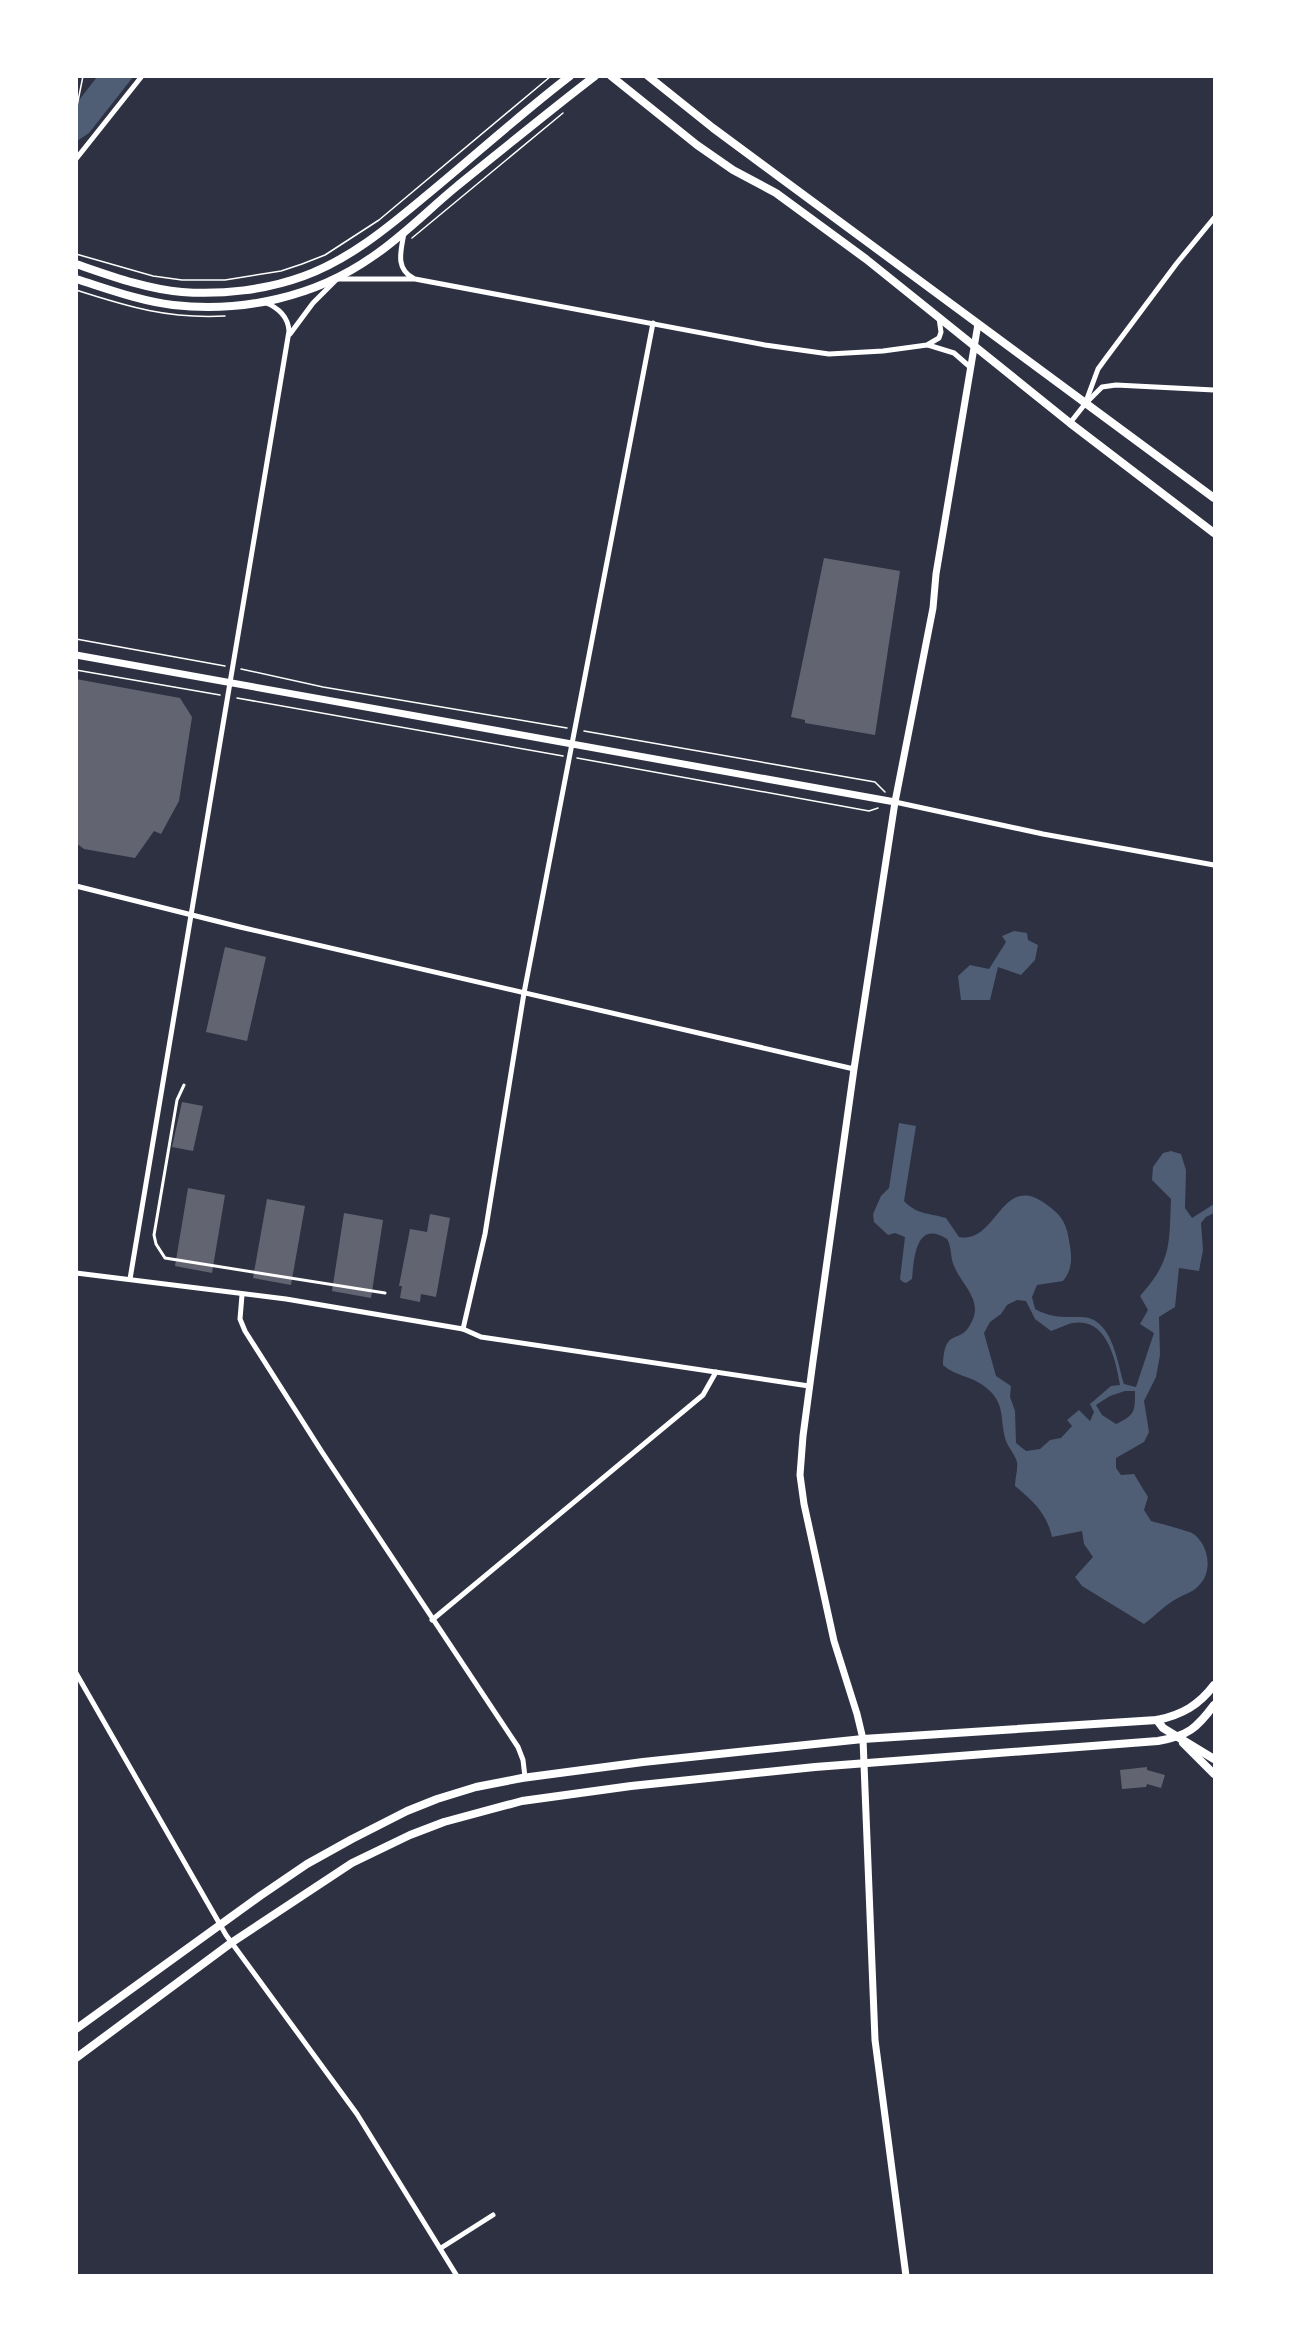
<svg xmlns="http://www.w3.org/2000/svg" width="1291" height="2352" font-family="Montserrat,sans-serif">
<style>
.water{fill:#4f5d75;fill-rule:evenodd}
.building{fill:#626471}
.lines{fill:none;stroke-linecap:round;stroke-linejoin:round}
.path{stroke:#fff;stroke-width:1.5}
.service{stroke:#fff;stroke-width:3}
.minor{stroke:#fff;stroke-width:5}
.tertiary{stroke:#fff;stroke-width:7}
.secondary{stroke:#fff;stroke-width:8}
.primary{stroke:#fff;stroke-width:8}
</style>
<rect width="100%" height="100%" fill="#2d3142"/>
<g class="water">
<polygon points="97,77 133,77 89,133 77,141 76,104"/>
<polygon points="1014,931 1027,933 1028,940 1038,945 1035,960 1021,975 998,967 990,1000 961,1000 958,976 970,965 989,969 1006,942 1002,936"/>
<path d="M899,1123L916,1126L904,1201C917,1215 930,1213 946,1218L959,1237C997,1245 1001,1171 1046,1204C1064,1217 1067,1225 1070,1246C1072,1259 1072,1270 1063,1281L1037,1285L1032,1297L1035,1309C1051,1318 1063,1317 1081,1317C1112,1317 1117,1361 1124,1384L1136,1387L1154,1333L1140,1324L1148,1310L1140,1296C1172,1260 1169,1245 1171,1199L1152,1180L1153,1167L1163,1153L1171,1151L1181,1154L1186,1170L1185,1208L1192,1218L1214,1204V1213L1206,1217L1201,1223L1203,1250L1199,1271L1179,1268L1175,1307L1159,1317L1160,1355L1156,1377L1144,1401L1149,1432L1144,1442L1116,1458V1468L1121,1475L1134,1474L1148,1497L1144,1510L1151,1521C1155,1522 1188,1531 1192,1533C1208,1543 1213,1569 1201,1583C1194,1592 1187,1593 1178,1598C1166,1604 1155,1616 1144,1624L1082,1586L1075,1577L1093,1557L1084,1544L1082,1531L1052,1537C1047,1514 1033,1501 1015,1486C1015,1478 1018,1470 1017,1462C1015,1454 1009,1449 1006,1441C999,1419 1007,1403 984,1386C971,1376 955,1376 943,1365C945,1326 959,1345 970,1325C985,1301 962,1286 954,1266C950,1257 952,1247 947,1239C916,1219 914,1258 912,1279L906,1283L903,1282L900,1279L905,1237L895,1233L888,1235L874,1222L873,1214L881,1196L889,1188ZM1017,1300L1026,1301L1035,1319L1051,1331C1058,1329 1066,1324 1073,1323C1107,1317 1116,1361 1120,1385L1111,1386L1090,1404L1094,1412L1090,1421L1079,1410L1067,1420L1072,1426L1061,1438L1050,1440L1040,1449L1026,1451L1016,1443L1015,1411L1010,1397L1011,1386L996,1376L984,1333L990,1322L1001,1314L1007,1305ZM1125,1391H1135C1135,1412 1135,1415 1116,1424L1102,1415L1096,1405L1110,1396Z"/>
</g>
<g class="building">
<polygon points="824,558 900,571 875,735 805,723 805,720 791,717"/>
<polygon points="76,679 180,698 192,717 179,801 161,834 154,831 135,858 84,849 76,843"/>
<polygon points="225,947 266,957 247,1041 206,1032"/>
<polygon points="182,1102 203,1106 193,1151 172,1147"/>
<polygon points="188,1188 225,1195 212,1273 175,1266"/>
<polygon points="267,1199 305,1206 291,1285 253,1278"/>
<polygon points="344,1213 383,1220 371,1298 332,1291"/>
<polygon points="430,1214 450,1218 436,1297 421,1294 420,1302 400,1298 402,1286 399,1286 410,1229 427,1232"/>
<polygon points="1147,1767 1147,1770 1165,1775 1161,1788 1147,1784 1146,1787 1122,1789 1120,1770"/>
</g>
<g class="lines">
<g class="path">
<polyline points="76,111 83,76"/>
<polyline points="412,238 563,113"/>
<polyline points="76,254 153,276 182,280 225,280 281,271 302,264 325,255 379,220 551,76"/>
<path d="M76,290C129,307 168,319 225,316"/>
<polyline points="76,639 225,666"/>
<polyline points="241,669 323,687 567,728"/>
<polyline points="76,670 220,695"/>
<polyline points="237,698 563,756"/>
<polyline points="584,731 875,782 885,792"/>
<polyline points="577,758 869,811 878,808"/>
</g>
<polyline class="service" points="184,1085 177,1100 154,1235 156,1244 165,1258 385,1293"/>
<g class="minor">
<polyline points="76,159 142,76"/>
<path d="M404,233C401,251 395,268 413,278"/>
<polyline points="290,334 313,303 337,279 415,279 765,345 829,354 883,351 927,345 939,338 941,332 939,318"/>
<polyline points="928,345 954,353 970,367"/>
<polyline points="1085,404 1102,387 1116,385 1214,390"/>
<polyline points="1070,423 1085,404 1098,369 1106,358 1177,263 1214,218"/>
<polyline points="895,802 1043,834 1214,865"/>
<polyline points="76,886 240,927 854,1069"/>
<polyline points="76,1273 286,1299 463,1329 481,1337 809,1386"/>
<path d="M130,1279L289,331C288,315 277,307 264,302"/>
<polyline points="242,1295 240,1319 245,1331 322,1452 518,1747 523,1760 525,1777"/>
<polyline points="463,1329 485,1234 524,993 653,323"/>
<polyline points="432,1620 703,1395 716,1372"/>
<polyline points="76,1673 226,1935 357,2114 457,2276"/>
<polyline points="441,2248 493,2215"/>
</g>
<g class="tertiary">
<polyline points="76,655 895,802"/>
<polyline points="906,2276 875,2040 863,1739 857,1714 834,1641 804,1504 800,1475 803,1436 813,1361 854,1069 895,802 933,608 936,574 978,324"/>
</g>
<g class="secondary">
<path d="M76,264C111,276 146,289 182,292C222,295 266,290 304,276C348,260 386,229 422,199C471,159 519,115 570,76"/>
<path d="M76,279C108,289 140,301 173,305C242,313 315,297 372,257C402,237 428,210 456,187C502,150 548,112 595,76"/>
<polyline points="1157,1720 1163,1728 1214,1759"/>
<polyline points="1183,1743 1214,1774"/>
</g>
<g class="primary">
<polyline points="611,76 697,145 733,170 776,193 866,259 1070,423 1214,533"/>
<polyline points="648,76 713,128 1214,498"/>
<path d="M76,2029L260,1896L307,1864L352,1839L407,1811L437,1799L476,1787L522,1778L643,1762L863,1739L1157,1720C1182,1715 1199,1705 1214,1685"/>
<path d="M76,2058L231,1943L352,1863L410,1835L444,1822L522,1801L631,1786L815,1767L1158,1741C1188,1736 1197,1728 1214,1705"/>
</g>
</g>
<rect width="1291" height="2352" fill="none" stroke="#ffffff" stroke-width="156"/>
</svg>
